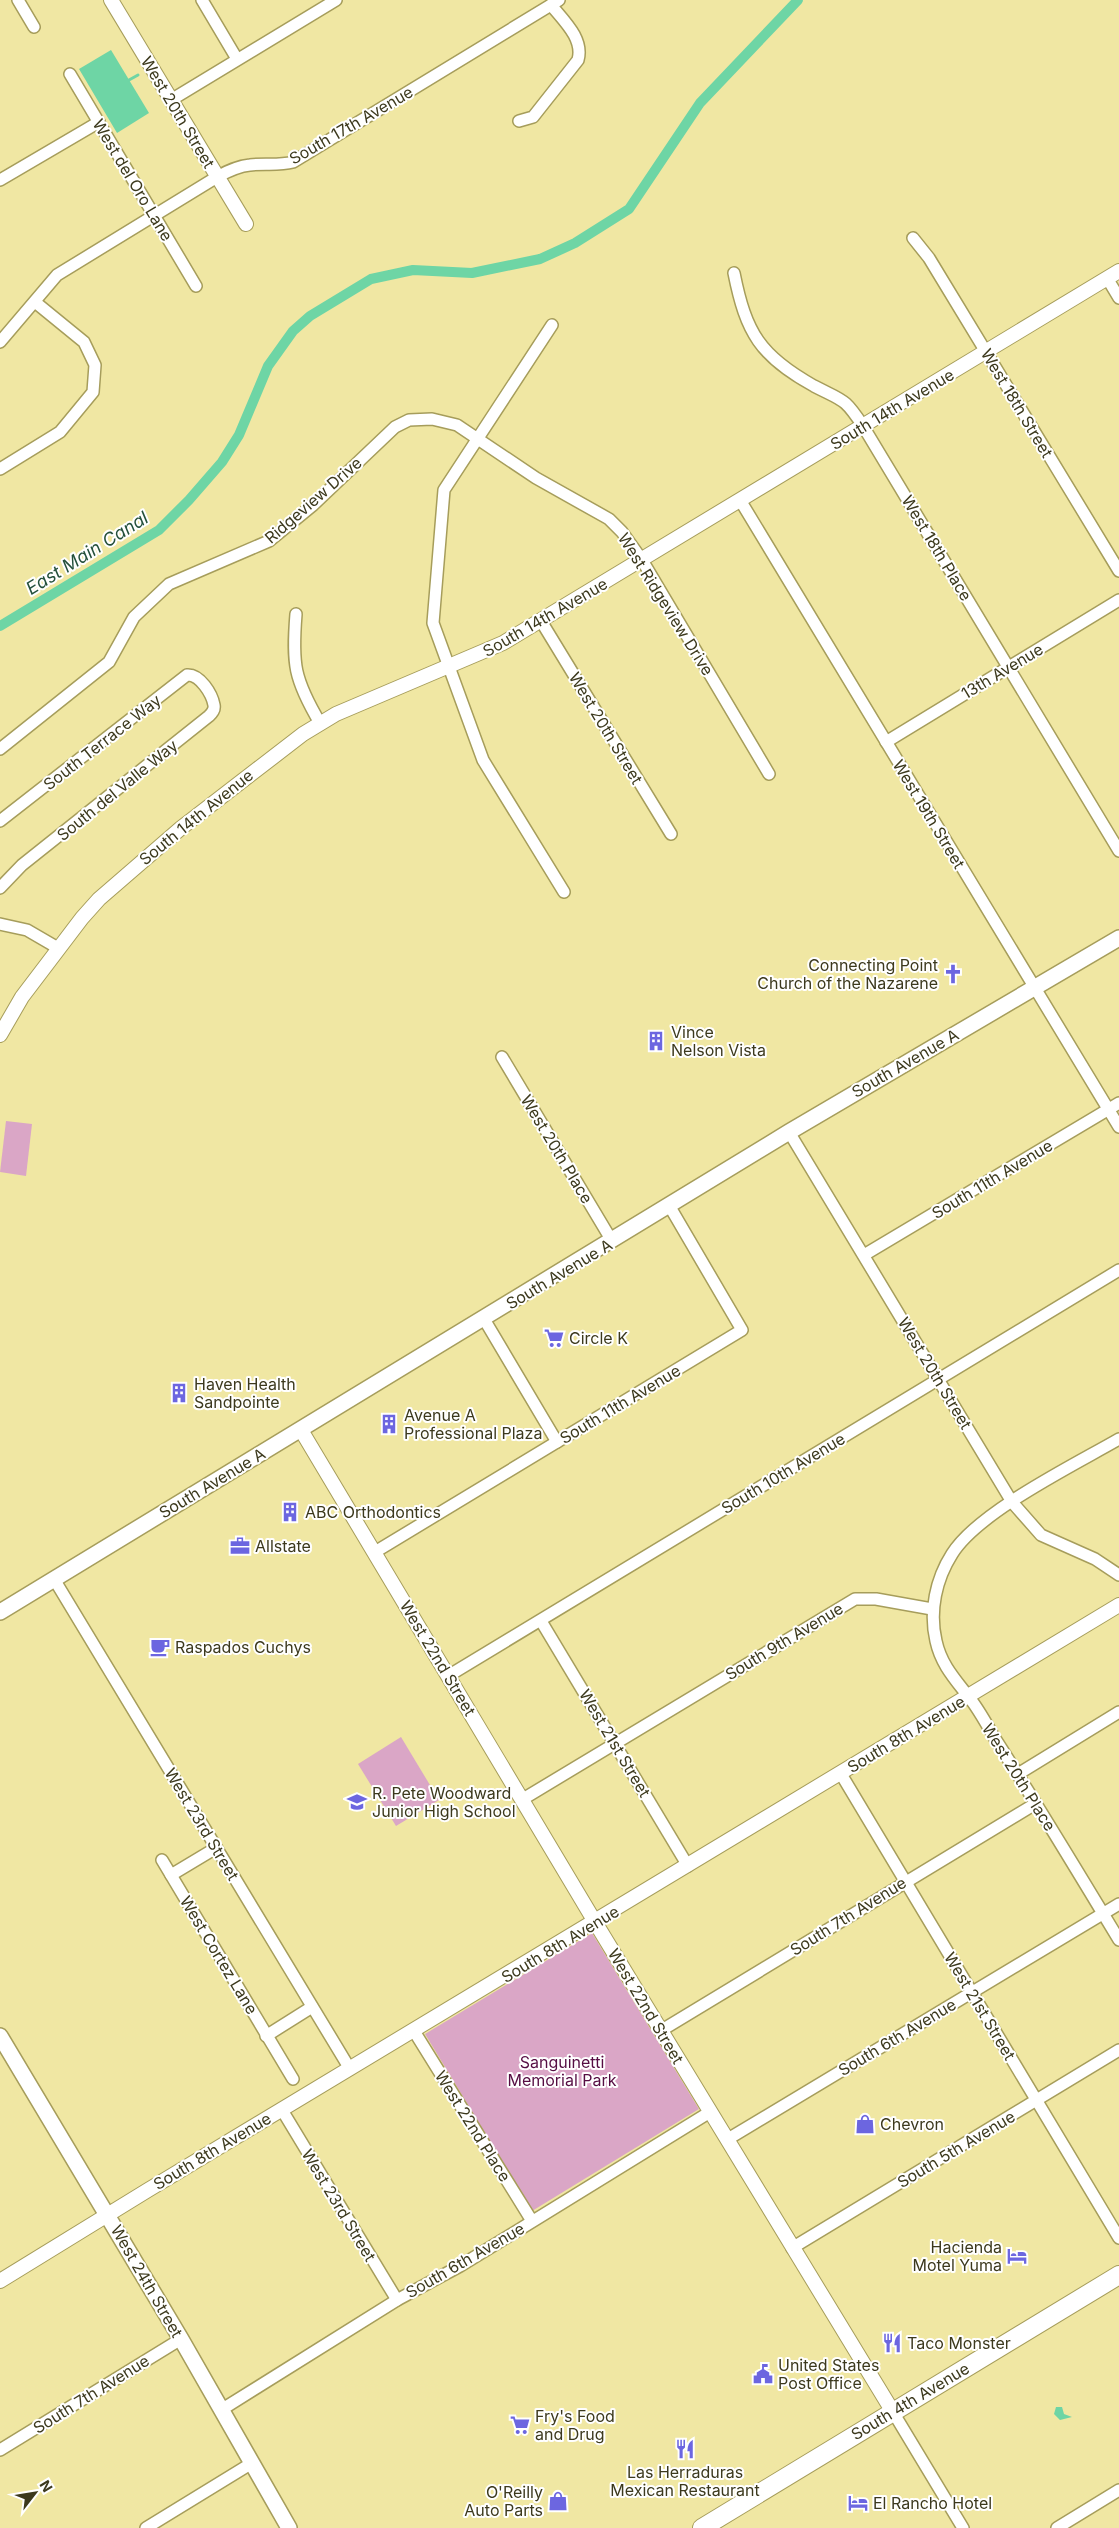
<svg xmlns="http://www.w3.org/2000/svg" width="1119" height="2528" font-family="Inter,sans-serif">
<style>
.green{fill:#daa6c6}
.water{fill:#6ed5a5}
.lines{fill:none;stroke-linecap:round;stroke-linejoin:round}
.stream{stroke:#6ed5a5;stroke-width:3}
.canal{stroke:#6ed5a5;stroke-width:10}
.minor-casing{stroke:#a69d5b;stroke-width:14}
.tertiary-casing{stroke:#a69d5b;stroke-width:16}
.secondary-casing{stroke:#a69d5b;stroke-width:18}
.primary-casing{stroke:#a69d5b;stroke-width:20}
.minor{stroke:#fff;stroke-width:11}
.tertiary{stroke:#fff;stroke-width:14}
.secondary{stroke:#fff;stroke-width:15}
.primary{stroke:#fff;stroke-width:18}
.labels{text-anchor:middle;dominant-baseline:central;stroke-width:4;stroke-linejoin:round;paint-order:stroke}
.street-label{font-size:16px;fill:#3c391d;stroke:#fff}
.poi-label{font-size:16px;fill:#3c391d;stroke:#fff;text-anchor:start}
.park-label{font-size:16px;fill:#560d43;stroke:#fff}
.water-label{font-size:18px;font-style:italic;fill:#24503b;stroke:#fff}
</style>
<rect width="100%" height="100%" fill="#f0e7a3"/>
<g class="green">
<polygon points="6,1121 32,1124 26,1176 0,1172"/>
<polygon points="401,1737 439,1800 396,1826 358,1764"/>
<polygon points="592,1933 699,2109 532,2211 425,2034"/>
</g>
<g class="water">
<polygon points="111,50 149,113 117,133 79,69"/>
<polygon points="1056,2407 1062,2407 1064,2414 1072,2417 1060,2420 1054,2414"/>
</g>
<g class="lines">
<polyline class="stream" points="129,80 138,75"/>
<polyline class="canal" points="0,626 159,530 189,500 222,462 239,435 268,366 293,331 310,316 371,279 413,270 472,273 540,259 575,243 629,209 700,103 798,0"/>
<defs>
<g id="minor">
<polyline points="18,0 34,27"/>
<polyline points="202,0 237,59"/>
<polyline points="70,74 196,286"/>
<polyline points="171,100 336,0"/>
<path d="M519,121L533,117L578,60C584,39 564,21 551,5"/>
<polyline points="0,180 99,122"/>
<polyline points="913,238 929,258 1119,571"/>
<path d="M734,273C746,333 760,356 814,386C843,401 844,397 863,426L1119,851"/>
<polyline points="1107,278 1119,298"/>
<polyline points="552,325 444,490 433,623 483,760 564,892"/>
<path d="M0,342L57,275L217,177C228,171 238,166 250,165C265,163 278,166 293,162L559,0"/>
<polyline points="0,469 60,432 93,392 95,365 84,342 35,302"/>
<polyline points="740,500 1119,1127"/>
<path d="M296,614C292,664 294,679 320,723"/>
<polyline points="541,621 671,834"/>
<polyline points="886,742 1119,600"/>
<polyline points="0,749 109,662 134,617 169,584 269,541 313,505 395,427 409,420 432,419 457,425 536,478 609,519 622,532 642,560 769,774"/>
<path d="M0,821L187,675C200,674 212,694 214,705C215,710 212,713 209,716L22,865L0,888"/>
<polyline points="0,924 27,930 58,948"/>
<polyline points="502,1057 612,1241"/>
<polyline points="789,1132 1012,1502 1041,1535 1095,1559 1119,1575"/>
<polyline points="864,1255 1119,1103"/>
<polyline points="484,1319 557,1442"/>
<path d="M1119,1439C1074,1465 978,1512 952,1554C936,1579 929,1611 936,1641C941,1664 954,1678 968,1696C978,1708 986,1723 994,1737C1037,1804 1078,1872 1119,1940"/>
<polyline points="375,1552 742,1330 670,1207"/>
<polyline points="54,1579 350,2069"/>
<polyline points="541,1621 688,1866"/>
<polyline points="448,1676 1119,1270"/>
<polyline points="841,1774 1119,2238"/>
<polyline points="1018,1774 1119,1712"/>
<polyline points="523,1799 855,1599 876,1599 932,1609"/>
<polyline points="162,1860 293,2079"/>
<polyline points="171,1875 216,1848"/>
<polyline points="662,2030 1035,1804"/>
<polyline points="414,2031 532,2221"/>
<polyline points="266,2036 312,2007"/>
<polyline points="282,2110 397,2300"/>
<polyline points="728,2139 1119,1904"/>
<polyline points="792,2248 1119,2050"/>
<polyline points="221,2410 397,2300 460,2266 710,2112"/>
<polyline points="893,2412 963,2528"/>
<polyline points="0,2450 181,2339"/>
<polyline points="146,2528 252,2463"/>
<polyline points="1057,2528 1119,2490"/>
</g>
<g id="tertiary">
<polyline points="111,0 246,224"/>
<polyline points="0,1035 22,997 82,918 99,899 181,828 303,734 336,714 503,643 1119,271"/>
<polyline points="301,1430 595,1922 893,2412"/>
<polyline points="0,2281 148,2190 1119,1605"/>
</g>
<g id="secondary">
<polyline points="0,1612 789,1132 1119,938"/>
<polyline points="0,2036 181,2339 289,2528"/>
</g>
<polyline id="primary" points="702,2528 1119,2275"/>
</defs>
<use href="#minor" class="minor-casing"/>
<use href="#tertiary" class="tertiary-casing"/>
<use href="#secondary" class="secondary-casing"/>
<use href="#primary" class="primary-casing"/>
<use href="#minor" class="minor"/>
<use href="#tertiary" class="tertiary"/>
<use href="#secondary" class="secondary"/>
<use href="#primary" class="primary"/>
</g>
<defs>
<symbol id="church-bare" viewBox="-9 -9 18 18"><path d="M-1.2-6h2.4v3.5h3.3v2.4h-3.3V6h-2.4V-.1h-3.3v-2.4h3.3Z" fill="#6c66e0" stroke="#fff" stroke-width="2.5" paint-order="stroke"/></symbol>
<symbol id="building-bare" viewBox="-9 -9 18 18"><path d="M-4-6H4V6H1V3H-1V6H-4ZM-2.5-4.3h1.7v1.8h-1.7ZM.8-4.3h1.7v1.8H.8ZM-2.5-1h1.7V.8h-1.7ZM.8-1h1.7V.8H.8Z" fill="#6c66e0" stroke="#fff" stroke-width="2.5" paint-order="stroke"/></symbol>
<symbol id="supermarket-bare" viewBox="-9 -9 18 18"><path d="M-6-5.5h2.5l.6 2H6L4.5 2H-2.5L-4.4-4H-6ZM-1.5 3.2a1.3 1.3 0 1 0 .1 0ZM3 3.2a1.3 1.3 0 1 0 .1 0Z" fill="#6c66e0" stroke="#fff" stroke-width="2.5" paint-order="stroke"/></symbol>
<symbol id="office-bare" viewBox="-9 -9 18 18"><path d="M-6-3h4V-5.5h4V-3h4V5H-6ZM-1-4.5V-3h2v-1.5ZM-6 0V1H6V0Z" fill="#6c66e0" stroke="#fff" stroke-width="2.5" paint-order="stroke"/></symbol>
<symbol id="cafe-bare" viewBox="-9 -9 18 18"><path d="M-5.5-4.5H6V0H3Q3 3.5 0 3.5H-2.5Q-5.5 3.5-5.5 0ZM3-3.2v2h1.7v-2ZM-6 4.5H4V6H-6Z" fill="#6c66e0" stroke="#fff" stroke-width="2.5" paint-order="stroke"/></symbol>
<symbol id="school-bare" viewBox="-9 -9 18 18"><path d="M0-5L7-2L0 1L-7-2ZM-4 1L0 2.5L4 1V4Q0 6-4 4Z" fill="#6c66e0" stroke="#fff" stroke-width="2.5" paint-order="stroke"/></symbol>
<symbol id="shop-bare" viewBox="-9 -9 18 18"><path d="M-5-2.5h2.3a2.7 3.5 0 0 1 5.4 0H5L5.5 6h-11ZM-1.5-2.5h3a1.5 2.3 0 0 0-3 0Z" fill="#6c66e0" stroke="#fff" stroke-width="2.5" paint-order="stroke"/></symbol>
<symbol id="hotel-bare" viewBox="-9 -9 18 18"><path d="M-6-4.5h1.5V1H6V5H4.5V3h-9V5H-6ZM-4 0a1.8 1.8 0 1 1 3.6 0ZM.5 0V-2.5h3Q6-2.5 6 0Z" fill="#6c66e0" stroke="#fff" stroke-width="2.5" paint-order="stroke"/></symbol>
<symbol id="restaurant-bare" viewBox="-9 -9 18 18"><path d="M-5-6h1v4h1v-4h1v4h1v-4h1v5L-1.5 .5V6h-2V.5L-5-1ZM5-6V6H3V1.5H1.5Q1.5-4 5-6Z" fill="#6c66e0" stroke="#fff" stroke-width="2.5" paint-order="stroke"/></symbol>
<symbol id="civic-bare" viewBox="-9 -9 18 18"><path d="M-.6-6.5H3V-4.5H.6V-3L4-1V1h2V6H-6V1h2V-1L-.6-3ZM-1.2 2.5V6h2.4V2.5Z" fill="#6c66e0" stroke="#fff" stroke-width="2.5" paint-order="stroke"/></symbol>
</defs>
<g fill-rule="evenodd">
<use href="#church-bare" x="939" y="960" width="28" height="28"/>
<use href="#building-bare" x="642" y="1027" width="28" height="28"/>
<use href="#supermarket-bare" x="540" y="1324" width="28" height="28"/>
<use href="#building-bare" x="165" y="1379" width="28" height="28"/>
<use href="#building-bare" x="375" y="1410" width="28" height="28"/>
<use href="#building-bare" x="276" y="1498" width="28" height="28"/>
<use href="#office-bare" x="226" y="1532" width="28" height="28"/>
<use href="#cafe-bare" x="146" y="1633" width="28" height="28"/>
<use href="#school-bare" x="343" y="1788" width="28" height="28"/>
<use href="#shop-bare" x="851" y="2110" width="28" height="28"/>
<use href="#hotel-bare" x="1003" y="2242" width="28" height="28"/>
<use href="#restaurant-bare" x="878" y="2329" width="28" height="28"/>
<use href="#civic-bare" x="749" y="2360" width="28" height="28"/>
<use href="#supermarket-bare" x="506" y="2411" width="28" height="28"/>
<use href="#restaurant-bare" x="671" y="2435" width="28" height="28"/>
<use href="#shop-bare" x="544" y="2487" width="28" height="28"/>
<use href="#hotel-bare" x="844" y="2489" width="28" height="28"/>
</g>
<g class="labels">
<g class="street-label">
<text transform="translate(178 112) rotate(59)">West 20th Street</text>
<text transform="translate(351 125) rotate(-30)">South 17th Avenue</text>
<text transform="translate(133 180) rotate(59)">West del Oro Lane</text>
<text transform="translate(1017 403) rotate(59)">West 18th Street</text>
<text transform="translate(892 409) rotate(-31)">South 14th Avenue</text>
<text transform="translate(313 500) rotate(-41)">Ridgeview Drive</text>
<text transform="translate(937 548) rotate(59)">West 18th Place</text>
<text transform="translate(666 604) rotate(58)">West Ridgeview Drive</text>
<text transform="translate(545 617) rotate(-30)">South 14th Avenue</text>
<text transform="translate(1002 671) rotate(-31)">13th Avenue</text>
<text transform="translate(606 728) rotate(59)">West 20th Street</text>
<text transform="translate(102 742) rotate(-38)">South Terrace Way</text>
<text transform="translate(117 790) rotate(-39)">South del Valle Way</text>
<text transform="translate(929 814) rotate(59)">West 19th Street</text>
<text transform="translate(196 817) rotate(-39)">South 14th Avenue</text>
<text transform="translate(905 1063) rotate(-30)">South Avenue A</text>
<text transform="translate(557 1149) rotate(59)">West 20th Place</text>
<text transform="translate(992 1179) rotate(-31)">South 11th Avenue</text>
<text transform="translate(559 1274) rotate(-31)">South Avenue A</text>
<text transform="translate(935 1373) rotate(59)">West 20th Street</text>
<text transform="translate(620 1404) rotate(-31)">South 11th Avenue</text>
<text transform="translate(783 1473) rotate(-31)">South 10th Avenue</text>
<text transform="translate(212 1483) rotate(-31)">South Avenue A</text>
<text transform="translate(784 1641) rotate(-31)">South 9th Avenue</text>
<text transform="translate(438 1658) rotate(59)">West 22nd Street</text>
<text transform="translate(906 1734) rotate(-31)">South 8th Avenue</text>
<text transform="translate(615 1743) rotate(59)">West 21st Street</text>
<text transform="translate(1019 1777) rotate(58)">West 20th Place</text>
<text transform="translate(202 1824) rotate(59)">West 23rd Street</text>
<text transform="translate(848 1916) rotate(-32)">South 7th Avenue</text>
<text transform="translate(560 1944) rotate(-31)">South 8th Avenue</text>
<text transform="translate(219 1955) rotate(59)">West Cortez Lane</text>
<text transform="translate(646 2006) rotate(59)">West 22nd Street</text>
<text transform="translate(980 2006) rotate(59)">West 21st Street</text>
<text transform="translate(897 2037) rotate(-31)">South 6th Avenue</text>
<text transform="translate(473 2126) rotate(58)">West 22nd Place</text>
<text transform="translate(956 2149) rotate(-31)">South 5th Avenue</text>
<text transform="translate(212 2151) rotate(-31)">South 8th Avenue</text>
<text transform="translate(339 2205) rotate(59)">West 23rd Street</text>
<text transform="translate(465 2260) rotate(-30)">South 6th Avenue</text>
<text transform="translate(147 2281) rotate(60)">West 24th Street</text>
<text transform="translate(91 2394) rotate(-32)">South 7th Avenue</text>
<text transform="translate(910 2401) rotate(-31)">South 4th Avenue</text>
</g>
<g class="poi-label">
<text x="938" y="965" text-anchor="end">Connecting Point<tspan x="938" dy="18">Church of the Nazarene</tspan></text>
<text x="671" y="1032">Vince<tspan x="671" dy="18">Nelson Vista</tspan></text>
<text x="569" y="1338">Circle K</text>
<text x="194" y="1384">Haven Health<tspan x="194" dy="18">Sandpointe</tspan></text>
<text x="404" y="1415">Avenue A<tspan x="404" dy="18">Professional Plaza</tspan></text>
<text x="305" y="1512">ABC Orthodontics</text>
<text x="255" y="1546">Allstate</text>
<text x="175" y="1647">Raspados Cuchys</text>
<text x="372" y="1793">R. Pete Woodward<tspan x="372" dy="18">Junior High School</tspan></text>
<text x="880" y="2124">Chevron</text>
<text x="1002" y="2247" text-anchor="end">Hacienda<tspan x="1002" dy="18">Motel Yuma</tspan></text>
<text x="907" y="2343">Taco Monster</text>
<text x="778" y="2365">United States<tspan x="778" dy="18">Post Office</tspan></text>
<text x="535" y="2416">Fry's Food<tspan x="535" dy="18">and Drug</tspan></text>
<text x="685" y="2472" text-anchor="middle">Las Herraduras<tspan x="685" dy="18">Mexican Restaurant</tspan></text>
<text x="543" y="2492" text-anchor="end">O'Reilly<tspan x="543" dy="18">Auto Parts</tspan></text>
<text x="873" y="2503">El Rancho Hotel</text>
</g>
<g class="park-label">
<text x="562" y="2062">Sanguinetti<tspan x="562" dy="18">Memorial Park</tspan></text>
</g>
<g class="water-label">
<text transform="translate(87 553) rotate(-32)">East Main Canal</text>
</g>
</g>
<g transform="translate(35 2493) rotate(59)" stroke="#ffffff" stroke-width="4" paint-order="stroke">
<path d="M0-4L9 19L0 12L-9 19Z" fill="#3c391d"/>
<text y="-8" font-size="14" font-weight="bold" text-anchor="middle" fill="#3c391d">N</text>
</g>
</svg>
